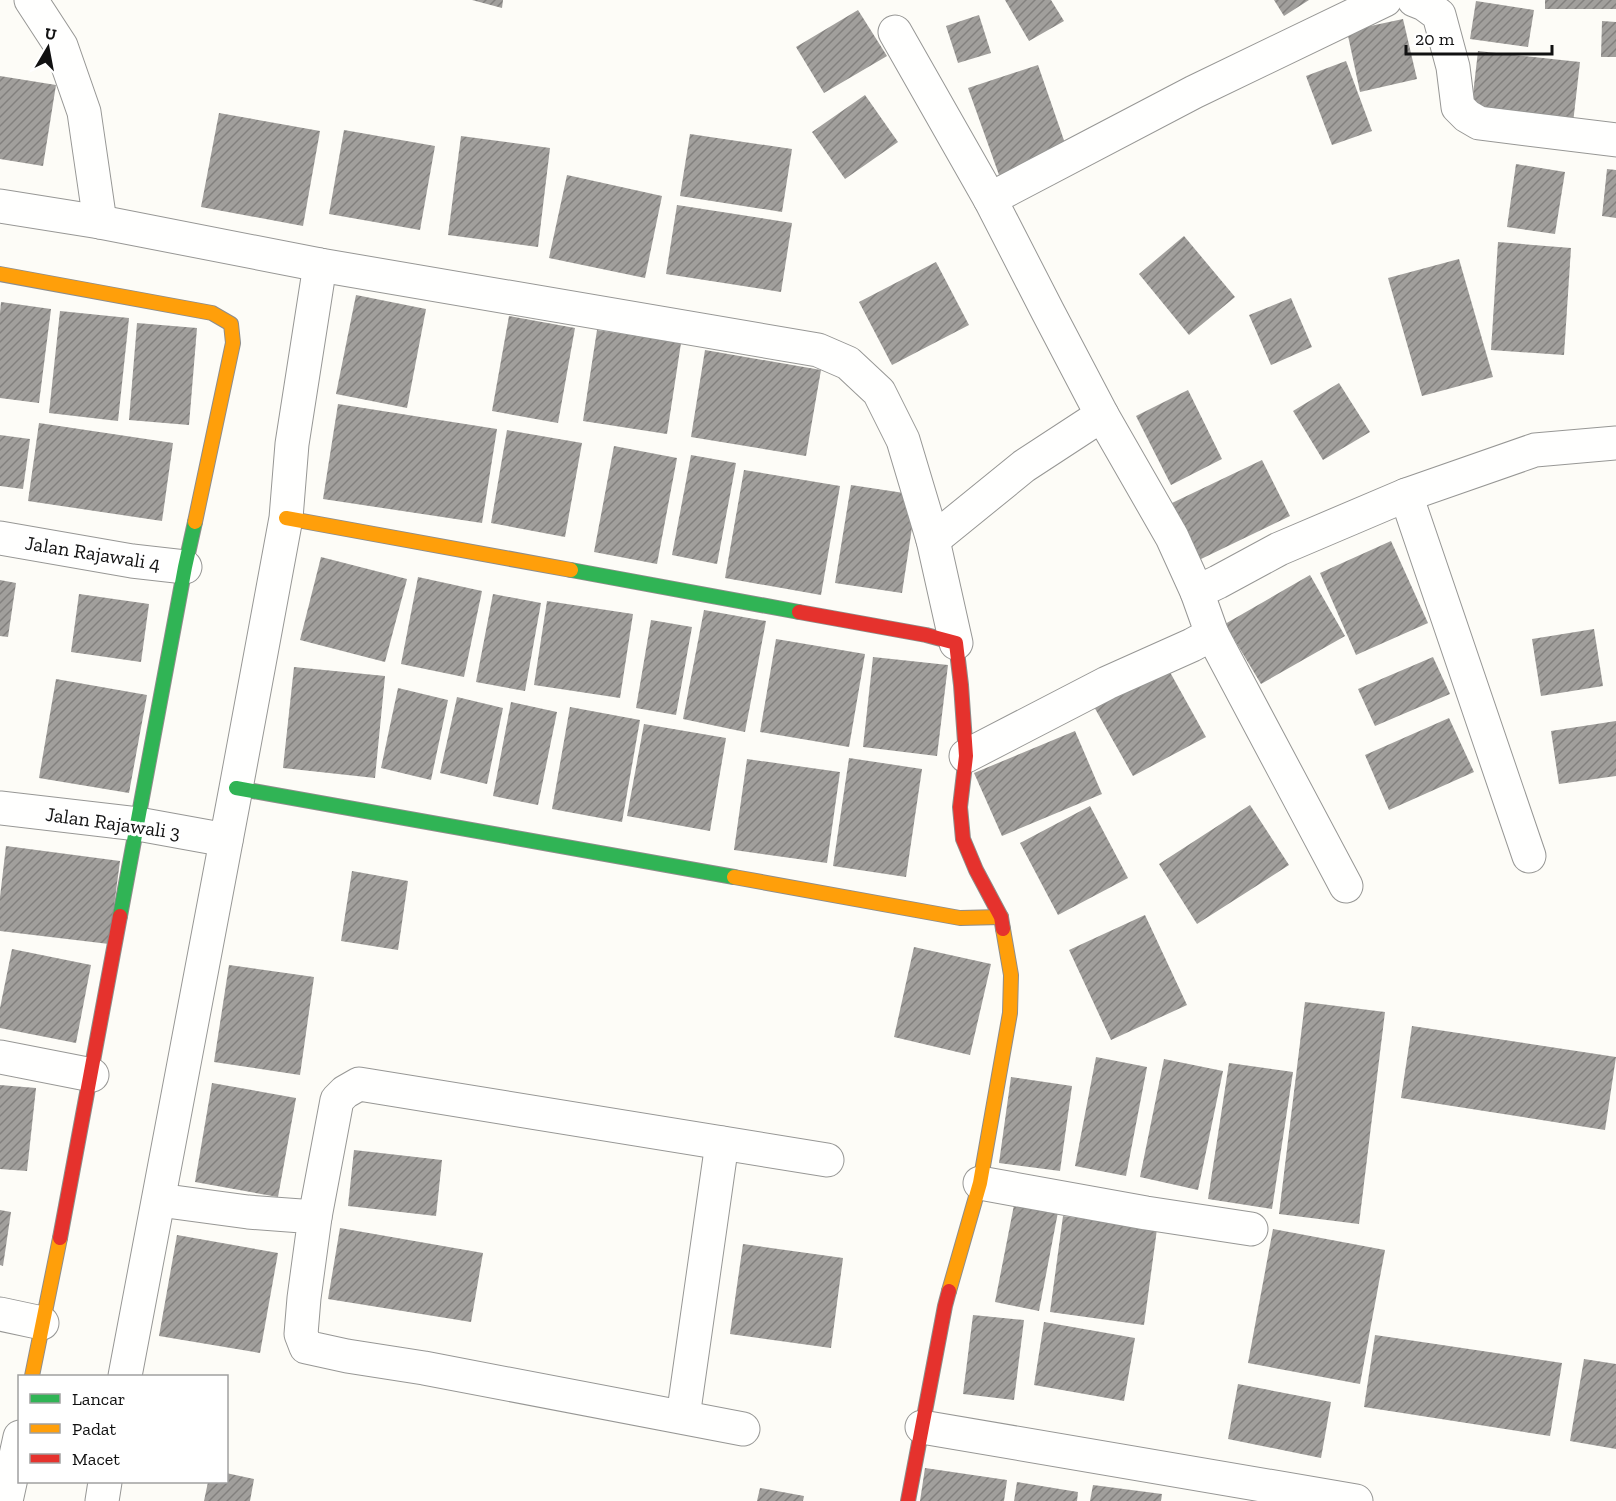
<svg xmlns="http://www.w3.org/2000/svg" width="1616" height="1501" font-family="'Zilla Slab',serif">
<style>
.building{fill:url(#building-hatch)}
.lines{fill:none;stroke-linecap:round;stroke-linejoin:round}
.street-casing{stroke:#979795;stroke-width:35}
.fast-casing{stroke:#8e8d8b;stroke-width:16}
.slow-casing{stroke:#8e8d8b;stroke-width:16}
.jam-casing{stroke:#8e8d8b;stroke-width:16}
.street{stroke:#fffffe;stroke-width:33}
.fast{stroke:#30b455;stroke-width:14}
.slow{stroke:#ff9f0a;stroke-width:14}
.jam{stroke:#e5322d;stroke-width:14}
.labels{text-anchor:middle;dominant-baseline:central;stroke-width:6;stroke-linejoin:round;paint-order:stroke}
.street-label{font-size:20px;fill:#111;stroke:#fff}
</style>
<defs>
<pattern id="building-hatch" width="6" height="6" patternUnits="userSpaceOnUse" patternTransform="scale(1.5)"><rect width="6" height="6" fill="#a19f9c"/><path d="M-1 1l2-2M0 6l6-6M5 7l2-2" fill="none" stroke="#82807e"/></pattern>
</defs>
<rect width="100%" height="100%" fill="#fdfcf7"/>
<g class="building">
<polygon points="472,0 503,0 502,8"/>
<polygon points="1005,0 1051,0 1064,21 1029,41"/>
<polygon points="1274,0 1309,0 1284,16"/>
<rect x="1545" y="0" width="71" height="9"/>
<polygon points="1476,1 1534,10 1528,47 1470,39"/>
<polygon points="858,10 887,56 824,93 796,47"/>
<polygon points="979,15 991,53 958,63 946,26"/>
<polygon points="1403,19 1417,79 1360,92 1347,31"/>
<polygon points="1602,21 1616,22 1616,57 1601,57"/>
<polygon points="1478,51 1580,62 1573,123 1471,112"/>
<polygon points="1346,61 1372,131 1332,145 1306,76"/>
<polygon points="1038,65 1068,152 999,175 968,88"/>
<polygon points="0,76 56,85 43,166 0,159"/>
<polygon points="865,95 898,142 845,179 812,132"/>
<polygon points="219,113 320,131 303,226 201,207"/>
<polygon points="344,130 435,146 420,230 329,214"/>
<polygon points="690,134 792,149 782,212 680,196"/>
<polygon points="461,136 550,148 538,247 448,235"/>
<polygon points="1516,164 1565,172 1555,234 1507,227"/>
<polygon points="1607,169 1616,170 1616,218 1602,216"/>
<polygon points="567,175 662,196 645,278 549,258"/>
<polygon points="677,205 792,223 781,292 666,274"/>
<polygon points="1184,236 1235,297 1189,335 1139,274"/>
<polygon points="1498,242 1571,248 1564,355 1491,350"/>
<polygon points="1459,259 1493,377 1422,396 1388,278"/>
<polygon points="936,262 969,325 892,365 859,302"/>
<polygon points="356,295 426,309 407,408 336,394"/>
<polygon points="1291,298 1312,347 1271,365 1249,315"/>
<polygon points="1,302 51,309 39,403 0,398 0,313"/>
<polygon points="60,311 129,318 118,421 49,413"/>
<polygon points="509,316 575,328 558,423 492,411"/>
<polygon points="137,323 197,328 189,425 129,420"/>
<polygon points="597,330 681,343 667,434 583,421"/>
<polygon points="705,350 821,370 806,456 691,437"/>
<polygon points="1339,383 1370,432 1323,460 1293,411"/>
<polygon points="1188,390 1222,459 1171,485 1136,416"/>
<polygon points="338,404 497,429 482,523 323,499"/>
<polygon points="39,423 173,443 162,521 28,501"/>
<polygon points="507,430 582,443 565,537 491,523"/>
<polygon points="0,435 30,439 23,489 0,486"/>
<polygon points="614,446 677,458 657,564 594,552"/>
<polygon points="691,455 736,463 717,564 672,555"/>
<polygon points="1262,460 1290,516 1199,560 1172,503"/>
<polygon points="744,470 840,486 821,595 725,578"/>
<polygon points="851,485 917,495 902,593 835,583"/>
<polygon points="1391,541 1428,623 1356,655 1320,573"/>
<polygon points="321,557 407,579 385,662 300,640"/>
<polygon points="1310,575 1345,636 1261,684 1225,624"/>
<polygon points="418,577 482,591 464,677 401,664"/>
<polygon points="0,580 16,583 8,637 0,636"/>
<polygon points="79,594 149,604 141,662 71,652"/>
<polygon points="493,594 541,603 525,691 476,682"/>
<polygon points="547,601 633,614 620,698 534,685"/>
<polygon points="704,610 766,621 745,732 683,719"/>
<polygon points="651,620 692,627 676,715 636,708"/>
<polygon points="1594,629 1603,686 1541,696 1532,639"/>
<polygon points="776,639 865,654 849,747 760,732"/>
<polygon points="873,657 948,665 937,756 863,747"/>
<polygon points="1433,657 1450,694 1375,726 1358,689"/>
<polygon points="1166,665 1206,737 1133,776 1093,705"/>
<polygon points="294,667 385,676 375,778 283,768"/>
<polygon points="56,679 147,695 129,793 39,778"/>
<polygon points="398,688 448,700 431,780 381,768"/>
<polygon points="457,697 503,708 487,784 440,773"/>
<polygon points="511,702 557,712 538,805 493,796"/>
<polygon points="570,707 640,720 622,822 552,809"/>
<polygon points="1449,718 1474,772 1389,810 1365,755"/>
<polygon points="1616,721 1616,776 1559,784 1551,731"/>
<polygon points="644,724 726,738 710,831 627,816"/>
<polygon points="1075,731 1102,794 1002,836 974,773"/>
<polygon points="849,758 922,769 906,877 833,866"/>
<polygon points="747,759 840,772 827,863 734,850"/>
<polygon points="1250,805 1289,865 1197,924 1159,864"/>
<polygon points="1090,806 1128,878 1058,915 1020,843"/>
<polygon points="6,846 120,861 109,944 0,931 0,897"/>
<polygon points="352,871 408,881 398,950 341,941"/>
<polygon points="1145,915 1187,1005 1111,1040 1069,950"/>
<polygon points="914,947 991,964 970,1055 894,1037"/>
<polygon points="12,949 91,965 76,1043 0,1028 0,1008"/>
<polygon points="229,965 314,977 300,1075 214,1062"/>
<polygon points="1305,1002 1385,1012 1359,1224 1279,1214"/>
<polygon points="1412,1026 1616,1057 1605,1130 1401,1098"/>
<polygon points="1096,1057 1147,1067 1126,1176 1075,1166"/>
<polygon points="1164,1059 1223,1071 1198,1190 1140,1177"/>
<polygon points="1229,1063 1293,1072 1272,1209 1208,1199"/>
<polygon points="1011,1077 1072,1086 1060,1171 999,1163"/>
<polygon points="212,1083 296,1098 278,1197 195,1182"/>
<polygon points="0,1085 36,1088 27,1171 0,1169"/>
<polygon points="354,1150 442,1160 436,1216 348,1206"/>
<polygon points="1014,1205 1058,1212 1039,1311 995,1302"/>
<polygon points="0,1210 11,1212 3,1266 0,1265"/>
<polygon points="1063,1216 1157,1229 1144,1325 1050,1312"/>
<polygon points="340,1228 483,1253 471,1322 328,1299"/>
<polygon points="1273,1229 1385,1250 1360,1384 1248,1363"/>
<polygon points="177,1235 278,1253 260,1353 159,1336"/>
<polygon points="743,1244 843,1258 831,1348 730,1334"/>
<polygon points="973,1315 1024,1320 1014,1400 963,1394"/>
<polygon points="1044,1322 1135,1338 1124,1401 1034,1385"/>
<polygon points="1375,1335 1562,1363 1550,1436 1364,1407"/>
<polygon points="1584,1359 1616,1364 1616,1449 1570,1441"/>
<polygon points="1238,1384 1331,1402 1321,1458 1228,1439"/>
<polygon points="925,1468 1007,1480 1004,1501 920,1501"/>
<polygon points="226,1473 254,1479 250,1501 204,1501 208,1482 226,1482"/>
<polygon points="1017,1482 1078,1492 1077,1501 1014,1501"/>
<polygon points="1093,1485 1162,1494 1161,1501 1090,1501"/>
<polygon points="760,1488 804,1496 803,1501 757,1501"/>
</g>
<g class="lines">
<defs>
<g id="street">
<polyline points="31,0 61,46 84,112 100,222"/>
<polyline points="1414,0 1424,4 1439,15 1453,67 1458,107 1467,116 1479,123 1616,140"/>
<polyline points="895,32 990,199 1048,312 1102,415"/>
<polyline points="990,199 1194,92 1385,0"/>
<polyline points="0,206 100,222 320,265 818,350 848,363 879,392 903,440 933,540 956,643"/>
<polyline points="1406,495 1529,856"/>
<polyline points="0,538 132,561 185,567"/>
<polyline points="933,540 1024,466 1102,415 1172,537 1197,592"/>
<polyline points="1212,634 1346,886"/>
<polyline points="966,756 1107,683 1192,645 1212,634 1197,592 1218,582 1279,549 1406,495 1535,450 1616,443"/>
<polyline points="0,808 138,824 226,840"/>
<polyline points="0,1057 92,1075"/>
<polyline points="980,1183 1146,1213 1251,1229"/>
<polyline points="159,1200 248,1212 315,1217 304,1298 301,1334 306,1347 347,1356 424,1368 743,1429"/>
<polyline points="315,1217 337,1100 345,1092 359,1084 827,1160"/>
<polyline points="0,1314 42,1323"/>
<polyline points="125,1376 236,788 286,518 292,444 320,265"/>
<polyline points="683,1417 722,1143"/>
<polyline points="922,1427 1356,1501"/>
<polyline points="6,1501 20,1437"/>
<polyline points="102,1501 105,1482"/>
</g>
<g id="fast">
<polyline points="571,570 799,612"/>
<polyline points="236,788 734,877"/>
<polyline points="120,916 185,567 195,522"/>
</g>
<g id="slow">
<polyline points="0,274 212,313 231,324 233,343 195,522"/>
<polyline points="286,518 571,570"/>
<polyline points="734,877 960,918 1001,917"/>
<polyline points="949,1291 980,1183 1010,1013 1011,975 1003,929"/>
<polyline points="32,1376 60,1238"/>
</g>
<g id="jam">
<polyline points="799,612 926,635 956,643 961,685 966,756 960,807 963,839 976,870 1001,917 1003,929"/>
<polyline points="60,1238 120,916"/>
<polyline points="908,1501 945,1306 949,1291"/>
</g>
</defs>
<use href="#street" class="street-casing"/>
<use href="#fast" class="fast-casing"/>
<use href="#slow" class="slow-casing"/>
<use href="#jam" class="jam-casing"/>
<use href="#street" class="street"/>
<use href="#fast" class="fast"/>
<use href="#slow" class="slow"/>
<use href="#jam" class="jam"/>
</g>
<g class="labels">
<g class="street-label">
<text transform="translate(93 553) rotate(9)">Jalan Rajawali 4</text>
<text transform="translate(113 823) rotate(8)">Jalan Rajawali 3</text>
</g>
</g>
<rect x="18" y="1375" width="210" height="108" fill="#ffffff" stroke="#a0a0a0" stroke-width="1.5"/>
<rect x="30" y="1394" width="30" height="9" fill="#30b455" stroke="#a0a0a0" stroke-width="1.5"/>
<text x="72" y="1405" font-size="18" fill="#111111">Lancar</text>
<rect x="30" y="1424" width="30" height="9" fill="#ff9f0a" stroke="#a0a0a0" stroke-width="1.5"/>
<text x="72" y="1435" font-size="18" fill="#111111">Padat</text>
<rect x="30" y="1454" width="30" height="9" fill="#e5322d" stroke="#a0a0a0" stroke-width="1.5"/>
<text x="72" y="1465" font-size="18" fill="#111111">Macet</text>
<g transform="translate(48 48) rotate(10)" stroke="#ffffff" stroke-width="4.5" paint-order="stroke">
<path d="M0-4.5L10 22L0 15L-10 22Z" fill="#111111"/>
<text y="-9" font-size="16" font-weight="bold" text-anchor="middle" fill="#111111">U</text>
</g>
<path d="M1406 45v9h146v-9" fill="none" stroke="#111111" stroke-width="3"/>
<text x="1415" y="45" font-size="18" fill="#111111" stroke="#ffffff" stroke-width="4.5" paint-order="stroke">20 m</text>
</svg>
